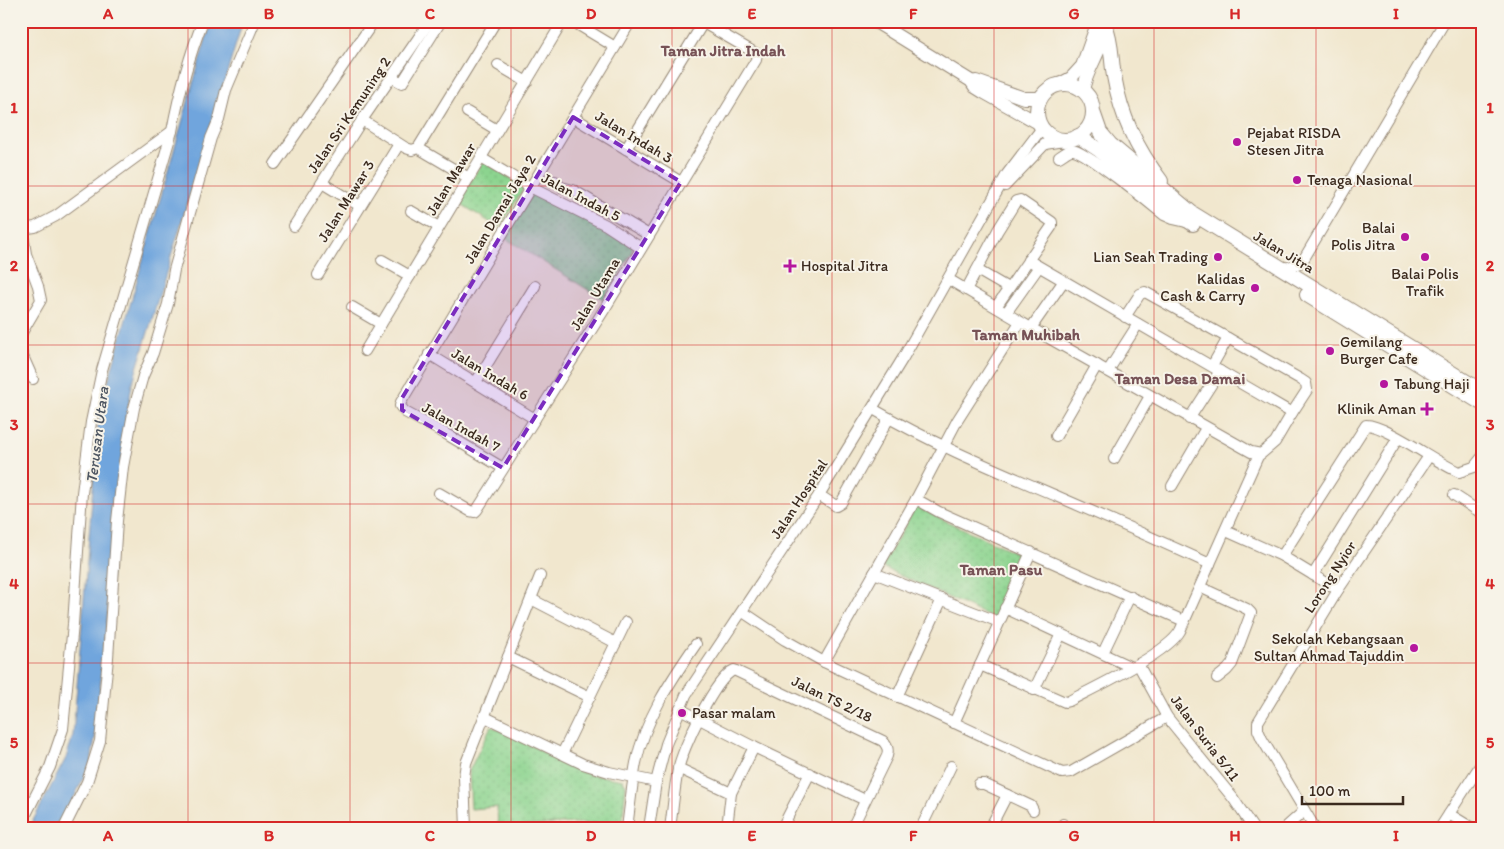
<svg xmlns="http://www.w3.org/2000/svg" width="1504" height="849" font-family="Itim,sans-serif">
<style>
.park{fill:url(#park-dots);stroke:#647f56}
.water{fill:#6fa5dd;stroke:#55687e}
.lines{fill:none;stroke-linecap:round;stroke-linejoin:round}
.minor-casing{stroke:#968876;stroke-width:12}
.major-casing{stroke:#968876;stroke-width:14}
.highway-casing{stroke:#968876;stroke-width:16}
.minor{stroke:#fff;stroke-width:10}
.major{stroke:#fff;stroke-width:12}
.highway{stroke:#fff;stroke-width:14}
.marked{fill:#7b2cbf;fill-opacity:0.2;stroke:#7b2cbf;stroke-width:4;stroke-dasharray:10 6;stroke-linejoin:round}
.grid{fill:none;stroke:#d62828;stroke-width:1;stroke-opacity:0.55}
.poi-dot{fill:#b5179e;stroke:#f7f3e8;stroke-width:2}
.labels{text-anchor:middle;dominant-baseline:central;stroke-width:4;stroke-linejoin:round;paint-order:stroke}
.street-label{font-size:15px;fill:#3b2a1e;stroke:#f7f3e8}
.poi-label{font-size:15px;fill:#3b2a1e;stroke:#f7f3e8;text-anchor:start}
.neighbourhood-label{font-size:16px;font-weight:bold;fill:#775256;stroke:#f7f3e8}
.water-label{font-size:16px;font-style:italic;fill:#4d5561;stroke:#f7f3e8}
.neatline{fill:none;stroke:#d62828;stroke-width:2}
.grid-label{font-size:16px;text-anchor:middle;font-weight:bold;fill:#d62828}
</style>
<defs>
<pattern id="park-dots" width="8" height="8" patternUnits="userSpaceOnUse" patternTransform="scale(1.25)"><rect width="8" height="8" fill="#8cd48f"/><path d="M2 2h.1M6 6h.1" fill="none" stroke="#7ab67b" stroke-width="1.8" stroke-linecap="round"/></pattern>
</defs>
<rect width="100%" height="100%" fill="#f7f3e8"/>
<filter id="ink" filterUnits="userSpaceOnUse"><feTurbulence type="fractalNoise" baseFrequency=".02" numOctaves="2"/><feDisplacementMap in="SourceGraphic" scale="10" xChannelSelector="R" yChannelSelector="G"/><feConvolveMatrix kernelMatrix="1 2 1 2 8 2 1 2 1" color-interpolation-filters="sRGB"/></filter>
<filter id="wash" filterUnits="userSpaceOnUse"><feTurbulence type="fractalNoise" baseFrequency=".0096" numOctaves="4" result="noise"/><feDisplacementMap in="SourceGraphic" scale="20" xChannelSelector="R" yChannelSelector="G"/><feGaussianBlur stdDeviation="1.12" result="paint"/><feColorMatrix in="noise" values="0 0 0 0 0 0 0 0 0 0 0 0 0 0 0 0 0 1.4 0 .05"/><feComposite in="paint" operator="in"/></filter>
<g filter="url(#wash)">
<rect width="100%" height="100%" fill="#f1e7ce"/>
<g class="park">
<polygon points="483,161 525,187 499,228 458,202"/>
<polygon points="533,193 593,220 633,246 631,254 603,299 505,238"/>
<polygon points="916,506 933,515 1023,556 995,619 882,567"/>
<polygon points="491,726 588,774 623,780 626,785 622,824 573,823 498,828 497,807 471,809 469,771"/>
</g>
<polygon class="water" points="213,21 243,21 132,385 126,420 96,732 91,763 59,828 29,828 66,758 73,735 98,424 102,403 208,31"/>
</g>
<g filter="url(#ink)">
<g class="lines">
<defs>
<g id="minor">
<polyline points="572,21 615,47"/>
<polyline points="498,65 527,82"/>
<polyline points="391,77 402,83 441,21"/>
<polyline points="467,112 497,130"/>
<polyline points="573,117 681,182"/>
<polyline points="362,120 406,148 412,150 418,148 496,21"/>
<polyline points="418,148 469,178"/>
<polyline points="626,149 703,23"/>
<path d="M1059,157C1063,155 1068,150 1072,150C1083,149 1152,205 1164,215L1173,219L1186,222"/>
<polyline points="481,158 530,187 606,225 641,248"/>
<polyline points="275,164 374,21"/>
<polyline points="555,181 561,187 573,190 649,235"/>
<polyline points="322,183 360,206"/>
<polyline points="1005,186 1045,144 1069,140"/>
<polyline points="411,211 439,227"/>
<polyline points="294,226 362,120 430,21"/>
<polyline points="21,229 35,227 56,216 172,131"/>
<polyline points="382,260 410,276"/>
<polyline points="1279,268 1289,267 1302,262 1445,21"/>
<polyline points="977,270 1008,288"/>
<polyline points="318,275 399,144"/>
<polyline points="948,279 1031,328 1251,452 1261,454 1275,442 1292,413 1028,260"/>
<polyline points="966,290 998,230 1016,201 1020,200 1052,222 1052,226 996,307"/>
<polyline points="352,307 381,324"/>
<polyline points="1006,313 1038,268"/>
<polyline points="1125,317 1140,294 1145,292 1228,338"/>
<polyline points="1031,328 1063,282"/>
<polyline points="21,334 41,300 38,286 26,254 22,229"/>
<polyline points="365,351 563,21"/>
<polyline points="21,352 33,379"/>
<polyline points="429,354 535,419"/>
<polyline points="1212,366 1228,338 1300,379 1306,383 1307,390 1292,413"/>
<polyline points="1108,371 1138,324"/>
<polyline points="476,382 535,286"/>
<path d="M873,409C933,444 996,470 1059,497C1110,519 1160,541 1210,564"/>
<polyline points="1189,419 1220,371"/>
<polyline points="1056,436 1097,365"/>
<polyline points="1114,459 1150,396"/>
<polyline points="503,468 446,434 405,412 400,406 401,402 631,21"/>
<polyline points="1172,486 1206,428"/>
<polyline points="439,493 470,511 475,512 477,510 604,310 756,60 757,54 700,21"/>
<polyline points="819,495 836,506 841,503 889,418"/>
<polyline points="1454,495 1483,514"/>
<polyline points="916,499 939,512 1184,621"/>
<polyline points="1226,531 1282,556 1338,590"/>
<path d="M1282,556L1366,425C1386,425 1437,463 1459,472L1474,467L1483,456"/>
<polyline points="874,573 999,622"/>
<polyline points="1313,575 1398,438"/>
<polyline points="1200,587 1247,609 1251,613 1232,664 1227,670 1217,678"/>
<polyline points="531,599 616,643"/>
<polyline points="1005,608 1131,667"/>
<polyline points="743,612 785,640 824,662 1062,773 1071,772 1167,717"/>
<polyline points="1103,653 1130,596"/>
<polyline points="508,657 590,697"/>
<polyline points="824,662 916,499 957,421 1020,322"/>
<polyline points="1138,664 1167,717 1233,798 1253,828"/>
<path d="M980,665L1065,702L1069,701C1094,688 1168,653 1180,631L1259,454"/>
<polyline points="1034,690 1061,634"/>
<polyline points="897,697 942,599"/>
<polyline points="680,709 754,747 865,800"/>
<polyline points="485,717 583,764 609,772 656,782"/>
<polyline points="954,723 1031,552"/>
<polyline points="562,754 626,622"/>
<polyline points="678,768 731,793"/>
<polyline points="979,784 984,784 1031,806 1033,810"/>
<polyline points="1449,814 1472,828"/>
<path d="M21,824L50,767L63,729L73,624L82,493L91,422L102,370L172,131C179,94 189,56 203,21"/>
<polyline points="64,828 87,782 100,741 108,658 117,521 123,467 134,408 143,376 153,353 168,304 174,270 211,138 219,119 226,90 255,21"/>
<polyline points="466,828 464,777 466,763 540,576"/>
<path d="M627,828C630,806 632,784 636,763C645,719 671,680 696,644"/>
<polyline points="649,828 656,782 666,744 686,695 819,495 903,358 1007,174 1042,128"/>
<path d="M670,828C673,809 674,789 678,770C682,749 715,678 734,670L883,741C887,746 889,749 887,756L852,828"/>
<polyline points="727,828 731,793 754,747"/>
<polyline points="782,828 810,773"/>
<polyline points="921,828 951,766"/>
<polyline points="990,828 1007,795"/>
<polyline points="1061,828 1063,824"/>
<polyline points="1285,828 1304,811"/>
<polyline points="1315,828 1262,739 1258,730 1258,722 1338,590 1429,456"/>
<polyline points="1440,828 1483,761"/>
</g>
<g id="major">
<polyline points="874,21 971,81 975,87 983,92 1040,124"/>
<polyline points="976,81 1024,98 1041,98"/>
<polyline points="1058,85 1071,78 1082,66 1098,21"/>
<path d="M1083,91C1086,68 1106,47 1105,24"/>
</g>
<g id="highway">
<path d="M1105,26C1112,41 1111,60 1114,76C1121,116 1136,148 1161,181"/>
<circle cx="1065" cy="112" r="28"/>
<polyline points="1093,112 1100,132 1110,144 1192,213 1483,392"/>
<polyline points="1078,136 1099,150 1158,201 1193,224"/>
<polyline points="1307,295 1483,404"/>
</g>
</defs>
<use href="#minor" class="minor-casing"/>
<use href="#major" class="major-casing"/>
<use href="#highway" class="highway-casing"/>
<use href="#minor" class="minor"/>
<use href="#major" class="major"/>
<use href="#highway" class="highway"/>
</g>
</g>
<path class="marked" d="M573,117L681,182L503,468L402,410V398Z"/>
<path class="grid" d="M188,21V828M350,21V828M511,21V828M672,21V828M832,21V828M994,21V828M1154,21V828M1316,21V828M21,186H1483M21,345H1483M21,504H1483M21,663H1483"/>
<g class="poi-dot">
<circle cx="1237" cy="142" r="5"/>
<circle cx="1297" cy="180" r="5"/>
<circle cx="1405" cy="237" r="5"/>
<circle cx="1218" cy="257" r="5"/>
<circle cx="1425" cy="257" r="5"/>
<path d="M787.5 258.5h5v5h5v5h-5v5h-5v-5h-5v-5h5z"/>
<circle cx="1255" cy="288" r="5"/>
<circle cx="1330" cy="351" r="5"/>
<circle cx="1384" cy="384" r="5"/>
<path d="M1424.5 401.5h5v5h5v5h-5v5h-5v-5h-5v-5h5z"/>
<circle cx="1414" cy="648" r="5"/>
<circle cx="682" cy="713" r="5"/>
</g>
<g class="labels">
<g class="street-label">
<text transform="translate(349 115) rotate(-56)">Jalan Sri Kemuning 2</text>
<text transform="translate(634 137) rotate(31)">Jalan Indah 3</text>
<text transform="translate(451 179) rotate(-59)">Jalan Mawar</text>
<text transform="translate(581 197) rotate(28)">Jalan Indah 5</text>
<text transform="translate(346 201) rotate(-58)">Jalan Mawar 3</text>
<text transform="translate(500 209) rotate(-59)">Jalan Damai Jaya 2</text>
<text transform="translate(1284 252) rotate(31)">Jalan Jitra</text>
<text transform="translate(595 294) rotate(-59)">Jalan Utama</text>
<text transform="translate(490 374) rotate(31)">Jalan Indah 6</text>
<text transform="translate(461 427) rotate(29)">Jalan Indah 7</text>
<text transform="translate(799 499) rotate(-57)">Jalan Hospital</text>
<text transform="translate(1330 577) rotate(-57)">Lorong Nyior</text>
<text transform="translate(832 699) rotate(26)">Jalan TS 2/18</text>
<text transform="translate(1205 738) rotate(53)">Jalan Suria 5/11</text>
</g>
<g class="poi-label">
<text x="1247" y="133">Pejabat RISDA<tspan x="1247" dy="17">Stesen Jitra</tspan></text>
<text x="1307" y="180">Tenaga Nasional</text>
<text x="1395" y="228" text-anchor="end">Balai<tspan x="1395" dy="17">Polis Jitra</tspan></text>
<text x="1208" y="257" text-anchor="end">Lian Seah Trading</text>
<text x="801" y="266">Hospital Jitra</text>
<text x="1425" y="274" text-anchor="middle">Balai Polis<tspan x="1425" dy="17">Trafik</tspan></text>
<text x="1245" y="279" text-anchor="end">Kalidas<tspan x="1245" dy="17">Cash &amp; Carry</tspan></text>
<text x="1340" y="342">Gemilang<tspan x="1340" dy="17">Burger Cafe</tspan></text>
<text x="1394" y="384">Tabung Haji</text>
<text x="1416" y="409" text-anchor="end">Klinik Aman</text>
<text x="1404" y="639" text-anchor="end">Sekolah Kebangsaan<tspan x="1404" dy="17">Sultan Ahmad Tajuddin</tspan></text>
<text x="692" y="713">Pasar malam</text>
</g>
<g class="neighbourhood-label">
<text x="723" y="50">Taman Jitra Indah</text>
<text x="1026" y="334">Taman Muhibah</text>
<text x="1180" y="378">Taman Desa Damai</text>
<text x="1001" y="569">Taman Pasu</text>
</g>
<g class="water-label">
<text transform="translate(97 435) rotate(-83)">Terusan Utara</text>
</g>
</g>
<rect width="1504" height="849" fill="none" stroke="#f7f3e8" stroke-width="55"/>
<path d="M1302 796v8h101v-8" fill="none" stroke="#3b2a1e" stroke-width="2.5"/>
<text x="1309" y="796" font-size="15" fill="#3b2a1e" stroke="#f7f3e8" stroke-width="4" paint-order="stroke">100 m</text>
<rect x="28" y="28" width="1448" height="794" class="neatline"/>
<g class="grid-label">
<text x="108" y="19">A</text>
<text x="269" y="19">B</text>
<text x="430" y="19">C</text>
<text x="591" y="19">D</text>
<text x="752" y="19">E</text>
<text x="913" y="19">F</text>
<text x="1074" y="19">G</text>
<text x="1235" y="19">H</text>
<text x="1396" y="19">I</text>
<text x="14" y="113">1</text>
<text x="1490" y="113">1</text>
<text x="14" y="271">2</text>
<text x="1490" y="271">2</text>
<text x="14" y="430">3</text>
<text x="1490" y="430">3</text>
<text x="14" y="589">4</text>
<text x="1490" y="589">4</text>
<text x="14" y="748">5</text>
<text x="1490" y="748">5</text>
<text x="108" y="841">A</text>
<text x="269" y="841">B</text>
<text x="430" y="841">C</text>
<text x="591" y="841">D</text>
<text x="752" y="841">E</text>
<text x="913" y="841">F</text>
<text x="1074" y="841">G</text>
<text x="1235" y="841">H</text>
<text x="1396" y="841">I</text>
</g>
</svg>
